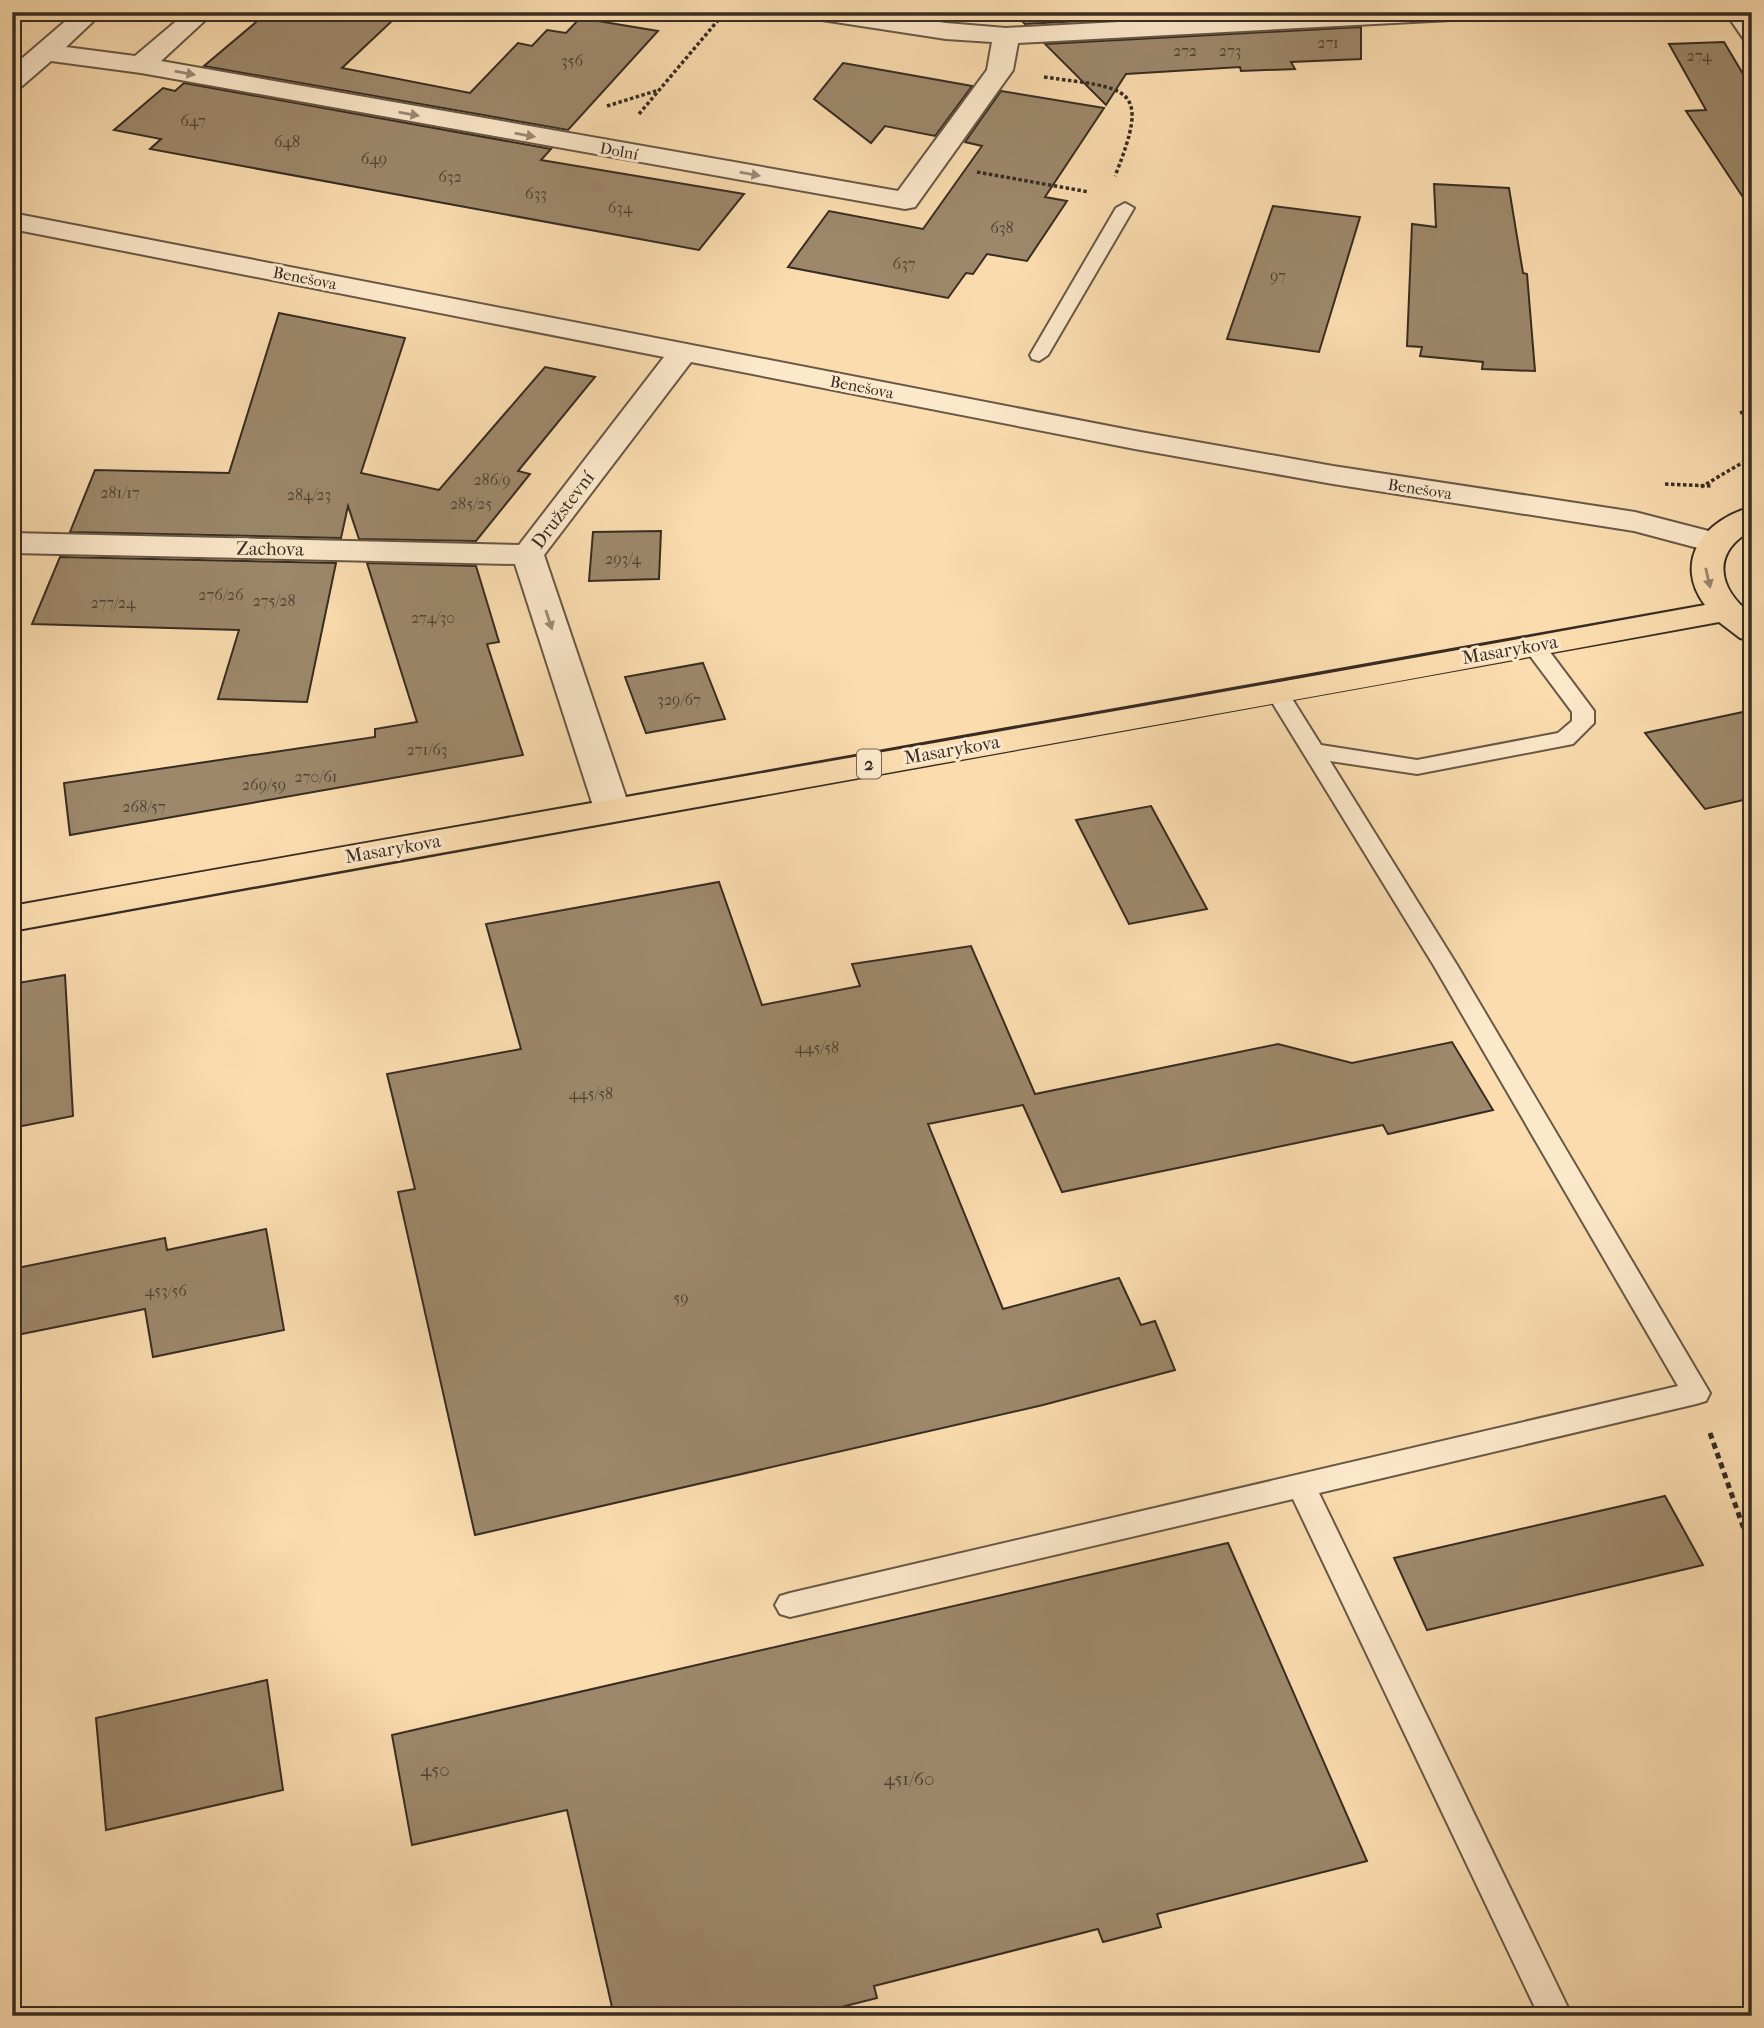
<svg xmlns="http://www.w3.org/2000/svg" width="1764" height="2028" font-family="'IM FELL French Canon',serif">
<style>
.building{fill:#9d886b;stroke:#382c22;stroke-width:2}
.lines{fill:none;stroke-linecap:round;stroke-linejoin:round}
.service-casing{stroke:#685845;stroke-width:4}
.minor-casing{stroke:#685845;stroke-width:4}
.primary-casing{stroke:#382c22;stroke-width:4}
.path-far1{stroke:#382c22;stroke-width:3.5;stroke-dasharray:3.5 2.5;stroke-linecap:butt}
.path{stroke:#382c22;stroke-width:5;stroke-dasharray:6 4.5;stroke-linecap:butt}
.service{fill:#fce8cb;fill-rule:evenodd}
.minor{fill:#fce8cb;fill-rule:evenodd}
.primary{fill:#fadcaf;fill-rule:evenodd}
.oneway{fill:#9a8a76}
.oneway2{fill:#998468}
.labels{text-anchor:middle;dominant-baseline:central;stroke-width:6;stroke-linejoin:round;paint-order:stroke}
.number-label{font-size:16px;fill:#514334}
.far-street-label{font-size:16px;fill:#382c22;stroke:#fce8cb}
.shield{fill:#fce8cb;stroke:#736455;stroke-width:2}
.shield-label{font-size:18px;font-weight:bold;fill:#382c22}
.street-label{font-size:19px;fill:#382c22;stroke:#fce8cb}
.near-number-label{font-size:19px;fill:#514334}
</style>
<rect width="100%" height="100%" fill="#fadcaf"/>
<filter id="stains"><feTurbulence type="fractalNoise" baseFrequency=".00286" numOctaves="4"/><feColorMatrix values="0 0 0 0 .2 0 0 0 0 .09 0 0 0 0 .02 0 0 0 .5 -.17"/></filter>
<radialGradient id="worn" r=".72"><stop offset=".6" stop-color="#630" stop-opacity="0"/><stop offset="1" stop-color="#630" stop-opacity=".3"/></radialGradient>
<g class="building">
<polygon points="268,12 343,12 392,21 342,68 470,93 518,43 532,46 547,30 566,33 580,18 658,31 568,130 204,66"/>
<polygon points="1013,12 1252,12 1025,24"/>
<polygon points="1361,27 1361,59 1291,62 1295,69 1241,71 1240,67 1126,74 1106,105 1045,44"/>
<polygon points="1724,42 1752,89 1752,211 1686,111 1706,110 1669,44"/>
<polygon points="843,63 972,86 935,136 885,126 871,143 814,99"/>
<polygon points="184,83 551,149 541,160 744,194 699,250 150,149 161,139 114,130 163,88 175,91"/>
<polygon points="1001,91 1104,108 1045,197 1067,201 1027,261 987,254 973,274 966,273 948,298 788,267 829,211 923,229 982,146 965,142"/>
<polygon points="1434,184 1509,188 1523,273 1527,274 1535,371 1482,369 1483,362 1420,356 1422,347 1407,346 1412,224 1436,227"/>
<polygon points="1273,206 1360,217 1319,352 1227,339"/>
<polygon points="279,313 405,338 361,473 439,490 545,367 595,377 518,471 530,474 476,541 359,539 348,506 341,538 70,532 95,470 229,473"/>
<polygon points="661,531 659,579 589,581 593,532"/>
<polygon points="60,557 336,563 307,702 218,699 239,630 32,624"/>
<polygon points="367,563 476,566 499,642 487,644 523,755 70,835 64,783 375,737 375,729 417,722"/>
<polygon points="703,663 725,719 646,733 625,677"/>
<polygon points="1752,710 1752,798 1705,809 1645,733"/>
<polygon points="1151,806 1207,909 1129,924 1076,820"/>
<polygon points="719,882 762,1005 860,986 852,964 971,946 1035,1094 1278,1044 1352,1063 1452,1042 1493,1110 1388,1134 1383,1125 1062,1192 1023,1105 928,1124 1003,1309 1119,1278 1141,1325 1155,1321 1175,1370 1043,1405 475,1535 398,1192 415,1189 387,1074 521,1049 486,924"/>
<polygon points="65,975 73,1116 12,1128 12,984"/>
<polygon points="266,1229 284,1330 153,1357 145,1309 12,1336 12,1269 165,1238 167,1250"/>
<polygon points="1665,1496 1703,1565 1427,1630 1394,1558"/>
<polygon points="1228,1543 1367,1861 1157,1914 1161,1927 1103,1942 1098,1929 874,1986 877,1998 806,2016 614,2016 567,1810 412,1845 392,1735"/>
<polygon points="267,1680 283,1790 106,1830 96,1718"/>
</g>
<g class="lines">
<defs>
<g id="service">
<polygon points="1125,203 1134,208 1048,355 1039,361 1032,359 1030,355 1116,208"/>
<polygon points="1533,639 1541,640 1594,711 1594,723 1573,744 1417,774 1330,761 1457,965 1710,1393 1706,1401 1696,1404 1319,1493 1572,2016 1539,2016 1293,1499 790,1617 780,1614 775,1605 780,1596 790,1593 1678,1386 1434,966 1267,694 1270,689 1286,689 1321,745 1417,760 1558,733 1572,721 1572,712 1522,645 1525,640"/>
</g>
<g id="minor">
<polygon points="76,12 103,12 66,47 135,56 187,12 214,12 161,61 898,191 987,70 992,42 946,39 822,20 813,17 810,12 873,12 946,23 1006,28 1306,12 1463,12 1460,17 1451,20 1018,43 1013,70 915,207 905,209 141,73 51,61 21,87 12,89 12,67"/>
<polygon points="1725,12 1750,12 1752,41 1743,38"/>
<polygon points="12,213 1135,431 1333,466 1635,512 1724,535 1729,542 1724,549 1713,552 1634,531 1333,484 1135,449 691,362 544,555 630,809 625,817 612,821 599,817 594,809 515,564 12,553 12,533 519,545 664,357 12,229"/>
</g>
<path id="primary" d="M1752,507V530C1710,553 1718,589 1752,615V641L1740,638L1719,622C1151,728 581,826 12,931V906C576,804 1141,709 1705,605C1672,561 1705,519 1752,507Z"/>
</defs>
<use href="#service" class="service-casing"/>
<use href="#minor" class="minor-casing"/>
<use href="#primary" class="primary-casing"/>
<g class="path-far1">
<path d="M1044,77C1129,89 1152,84 1115,176"/>
<polyline points="607,106 659,90"/>
<polyline points="639,114 725,12"/>
<polyline points="977,172 1089,192"/>
<polyline points="1740,413 1752,409"/>
<polyline points="1665,484 1712,486"/>
<polyline points="1701,487 1752,457"/>
</g>
<polyline class="path" points="1710,1433 1752,1552"/>
<use href="#service" class="service"/>
<use href="#minor" class="minor"/>
<use href="#primary" class="primary"/>
</g>
<defs><path id="oneway-solid" d="M-6-.8H1V-3.2L6.5 0L1 3.2V.8H-6Z" transform="scale(1.75)"/></defs>
<g class="oneway">
<use href="#oneway-solid" transform="translate(185 73) rotate(10)"/>
<use href="#oneway-solid" transform="translate(409 114) rotate(10)"/>
<use href="#oneway-solid" transform="translate(525 135) rotate(10)"/>
<use href="#oneway-solid" transform="translate(750 174) rotate(10)"/>
<use href="#oneway-solid" transform="translate(549 620) rotate(72)"/>
</g>
<use class="oneway2" href="#oneway-solid" transform="translate(1708 578) rotate(77)"/>
<g class="labels">
<g class="number-label">
<text x="1328" y="42">271</text>
<text x="1185" y="50">272</text>
<text x="1230" y="50">273</text>
<text x="1699" y="55">274</text>
<text x="572" y="60">356</text>
<text x="193" y="120">647</text>
<text x="287" y="141">648</text>
<text x="374" y="158">649</text>
<text x="450" y="176">632</text>
<text x="536" y="193">633</text>
<text x="620" y="207">634</text>
<text x="1002" y="227">638</text>
<text x="904" y="263">637</text>
<text x="1278" y="275">97</text>
<text x="492" y="479">286/9</text>
<text x="120" y="492">281/17</text>
<text x="309" y="494">284/23</text>
<text x="471" y="503">285/25</text>
<text x="623" y="558">293/4</text>
<text x="221" y="594">276/26</text>
<text x="274" y="600">275/28</text>
<text x="113" y="602">277/24</text>
<text x="433" y="617">274/30</text>
<text x="679" y="699">329/67</text>
<text x="427" y="749">271/63</text>
<text x="316" y="776">270/61</text>
<text x="264" y="784">269/59</text>
<text x="144" y="806">268/57</text>
<text x="817" y="1047">445/58</text>
<text x="591" y="1093">445/58</text>
<text x="166" y="1290">453/56</text>
<text x="681" y="1297">59</text>
</g>
<g class="far-street-label">
<text transform="translate(619 151) rotate(10)">Dolní</text>
<text transform="translate(305 278) rotate(11)">Benešova</text>
<text transform="translate(862 387) rotate(11)">Benešova</text>
<text transform="translate(1420 489) rotate(9)">Benešova</text>
</g>
<rect class="shield" x="857" y="749.5" width="24" height="29" rx="5"/>
<g class="shield-label">
<text x="869" y="764">2</text>
</g>
<g class="street-label">
<text transform="translate(563 510) rotate(-53)">Družstevní</text>
<text transform="translate(270 549) rotate(1)">Zachova</text>
<text transform="translate(1510 650) rotate(-10)">Masarykova</text>
<text transform="translate(952 750) rotate(-10)">Masarykova</text>
<text transform="translate(393 849) rotate(-10)">Masarykova</text>
</g>
<g class="near-number-label">
<text x="435" y="1770">450</text>
<text x="909" y="1779">451/60</text>
</g>
</g>
<rect width="1764" height="2028" fill="none" stroke="#fadcaf" stroke-width="42"/>
<rect x="14" y="14" width="1736" height="2000" fill="none" stroke="#382c22" stroke-width="3.5"/>
<rect x="21" y="21" width="1722" height="1986" fill="none" stroke="#382c22" stroke-width="2"/>
<rect width="100%" height="100%" filter="url(#stains)"/>
<rect width="100%" height="100%" fill="url(#worn)"/>
</svg>
